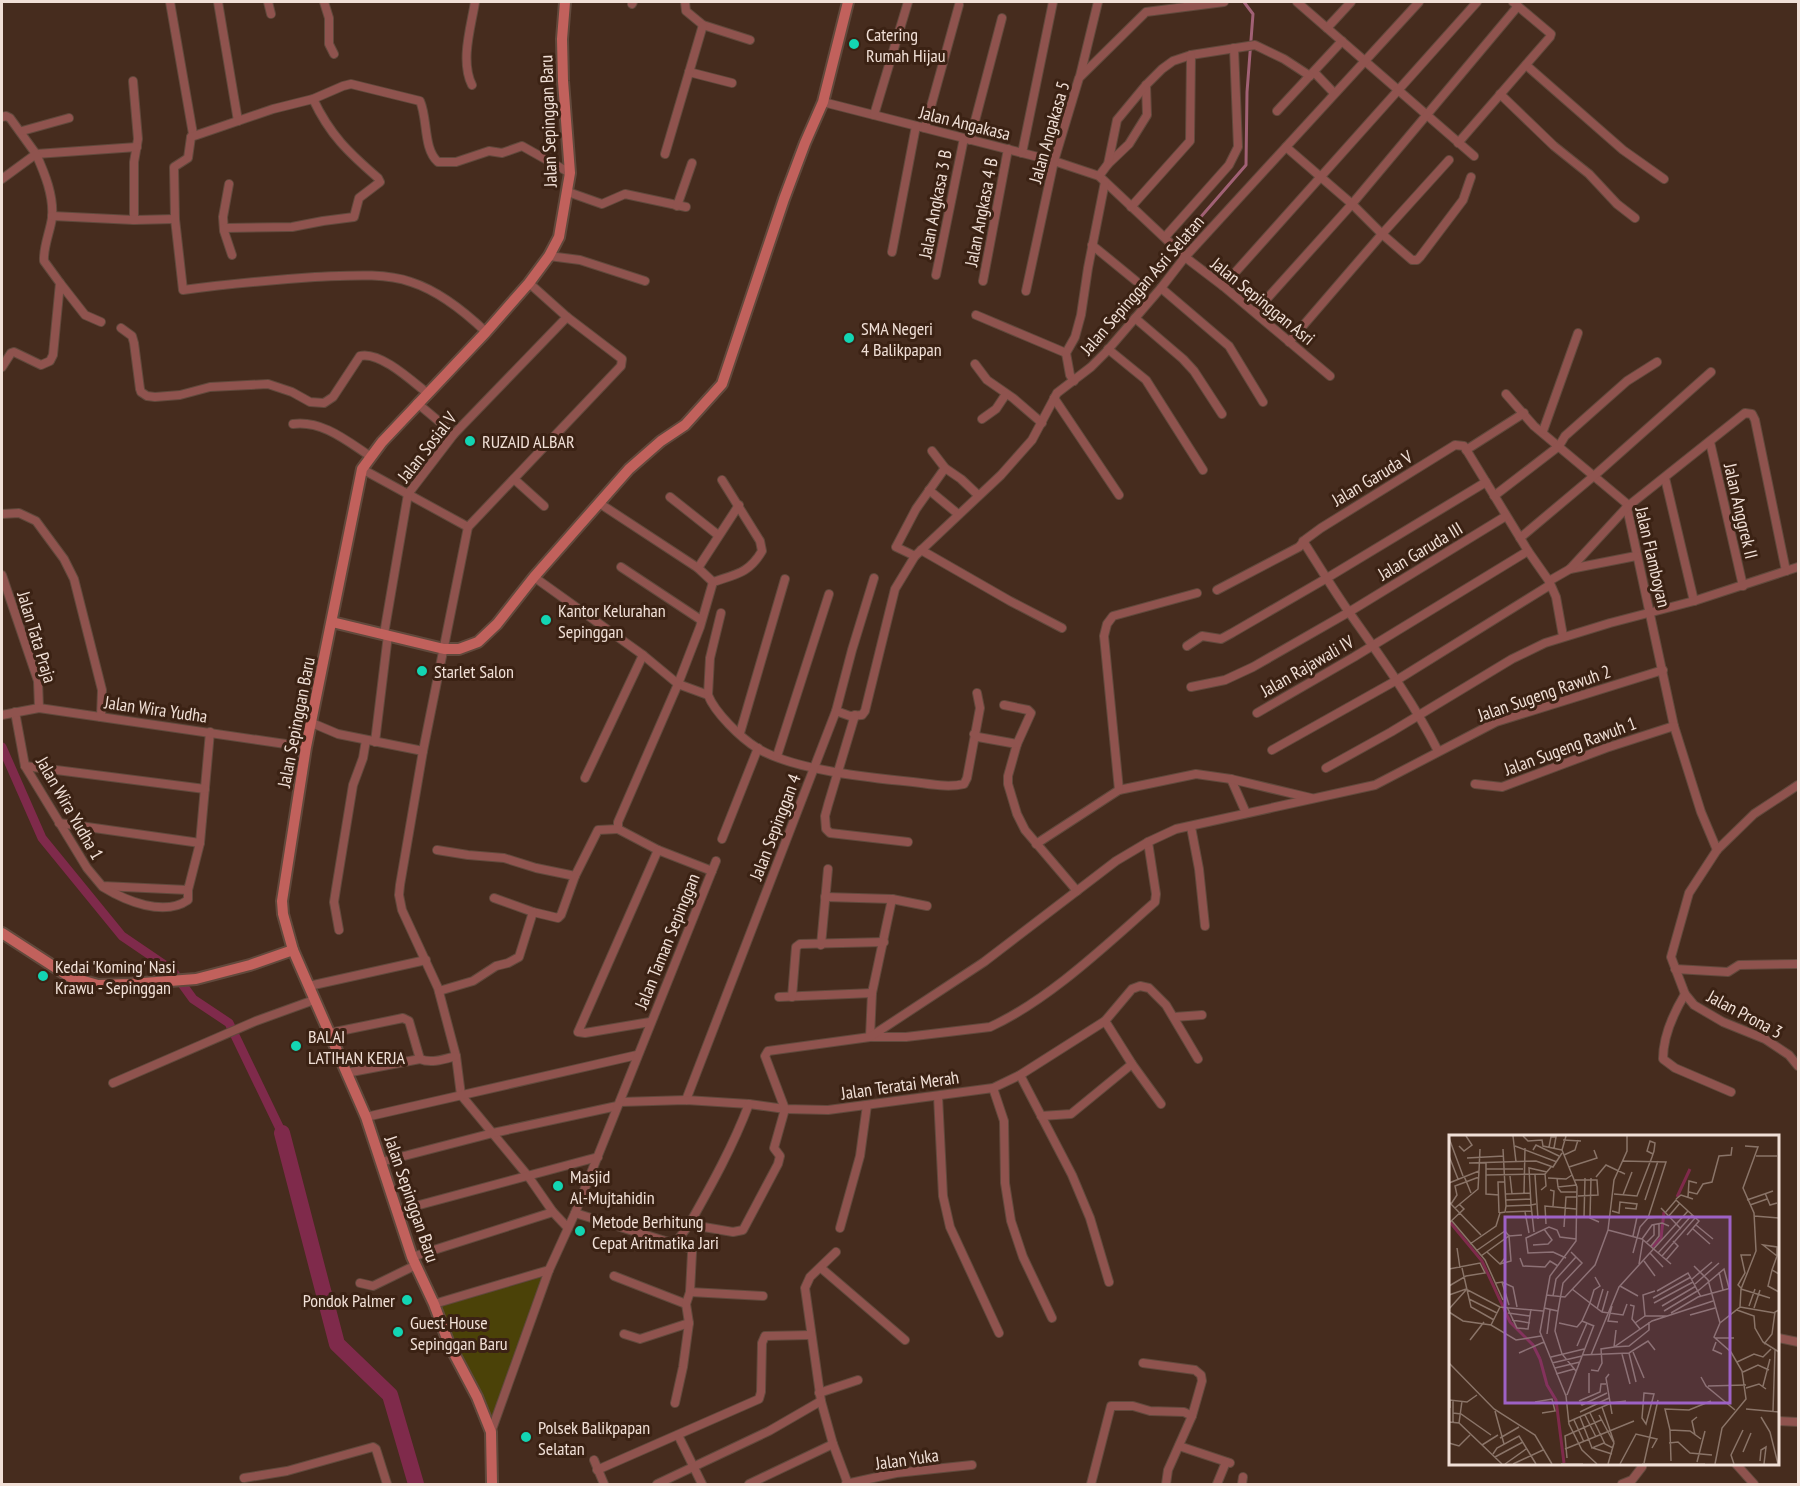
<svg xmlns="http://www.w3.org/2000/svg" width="1800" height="1486" font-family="'PT Sans Narrow',sans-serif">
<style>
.green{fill:#4b4208}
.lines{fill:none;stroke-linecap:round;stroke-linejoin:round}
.stream{stroke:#a16175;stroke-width:3}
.canal{stroke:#7f2a4b;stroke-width:9}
.river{stroke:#7f2a4b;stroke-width:16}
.street-casing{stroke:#61493c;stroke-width:10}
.secondary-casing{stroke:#61493c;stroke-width:14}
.street{stroke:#8f534e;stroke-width:8}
.secondary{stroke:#c1615c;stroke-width:10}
.poi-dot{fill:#13d5b3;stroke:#3b2214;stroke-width:2}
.labels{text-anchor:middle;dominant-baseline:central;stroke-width:6;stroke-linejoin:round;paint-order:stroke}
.poi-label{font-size:18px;fill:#f1e0d7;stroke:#3b2214;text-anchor:start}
.street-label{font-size:18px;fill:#f1e0d7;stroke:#3b2214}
.inset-river{fill:none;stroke:#7f2a4b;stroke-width:3}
.inset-road{fill:none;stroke:#8a7468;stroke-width:1.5}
.view{fill:#9e62c6;fill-opacity:0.15;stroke:#9e62c6;stroke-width:3}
.inset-edge{fill:none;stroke:#f1e0d7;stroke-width:3}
</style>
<rect width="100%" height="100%" fill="#462c1e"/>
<polygon class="green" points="542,1277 492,1419 439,1307"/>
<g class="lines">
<polyline class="stream" points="1179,242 1246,165 1247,92 1253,14 1244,2"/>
<polyline class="canal" points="2,747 42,838 122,936 172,970 193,999 229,1023 282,1133"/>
<polyline class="river" points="282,1133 337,1344 390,1395 416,1484"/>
<defs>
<g id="street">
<polyline points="170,2 193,134 191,137"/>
<polyline points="218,2 238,121"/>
<polyline points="268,2 271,14"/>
<polyline points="324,2 329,18 329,44 334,54"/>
<polyline points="685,2 686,11 703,25 750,40"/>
<polyline points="1297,2 1474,156"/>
<polyline points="632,4 633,2"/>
<polyline points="1327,28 1351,2"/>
<polyline points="1526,65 1623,150 1664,179"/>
<polyline points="689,72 732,83"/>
<polyline points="1314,72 1334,93"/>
<polyline points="1080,76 1098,2"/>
<polyline points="133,81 138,139 134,162 134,220"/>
<path d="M472,85C460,61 471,27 475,2"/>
<polyline points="1500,94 1554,146 1589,174 1617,204 1635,218"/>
<polyline points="823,102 1054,161 1099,176 1185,257 1223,286 1330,376"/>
<polyline points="1277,111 1342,41"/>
<polyline points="874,115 908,2"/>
<polyline points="2,117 6,116 10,118 36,154 137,147"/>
<polyline points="925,128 959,5"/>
<polyline points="22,131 69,118"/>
<polyline points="970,140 1002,18"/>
<polyline points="1458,143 1550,37 1551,34 1513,2"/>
<polyline points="1286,147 1352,204 1382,234 1289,342"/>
<polyline points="1022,153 1053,2"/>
<polyline points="665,154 703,25"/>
<polyline points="1449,160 1382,234 1412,260 1417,260 1420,257 1463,200 1471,177"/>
<polyline points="1108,164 1129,144 1147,115 1146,85"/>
<polyline points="1099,176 1108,164 1117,120 1146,85 1162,69 1173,61 1191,55 1255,45 1284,59 1310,76"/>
<path d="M2,179L36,154C45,174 54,196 52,218C50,232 43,247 44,261L60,283L53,355L50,361L41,365L14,352L11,353L2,367"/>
<polyline points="229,184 223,217 224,231 232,255"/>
<polyline points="568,192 602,204 625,194 686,207"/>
<polyline points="677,206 692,163"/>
<polyline points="1131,207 1190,141 1191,55"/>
<polyline points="52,216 134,220 175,219"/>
<path d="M224,228L292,227L323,221L354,217L359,198L380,182L378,178C348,152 330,135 313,99"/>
<polyline points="1165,237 1229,165 1238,147 1234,48"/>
<polyline points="1092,245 1136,281"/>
<polyline points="892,252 916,126"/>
<polyline points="549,256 580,260 645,281"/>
<polyline points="936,275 964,138"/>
<polyline points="983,281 1008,149"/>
<polyline points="60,283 85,315 101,322"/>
<polyline points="1223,286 1477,2"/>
<polyline points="1161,288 1229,346 1263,402"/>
<polyline points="1026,291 1054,161 1079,78 1146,12 1224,2"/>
<polyline points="1255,312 1352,204 1518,6"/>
<polyline points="976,315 1066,353"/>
<polyline points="1135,318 1183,359 1194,371 1222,414"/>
<path d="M121,328L132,336L134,343L140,389L141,392L147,396L155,397L180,395L210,387L268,384L292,392L310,402L324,403L333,397L360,356C380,351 412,381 427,393"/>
<path d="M486,332C465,312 439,291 411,282C383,272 345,276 315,277C271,280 227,284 183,290L175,219L174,167L188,158L191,137L273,109L313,99L343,86L351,84L420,101C428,119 423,149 438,162H456L489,151L502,153L522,146L570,173"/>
<polyline points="1108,349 1146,380 1203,470"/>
<polyline points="975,364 987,380 1013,398 1042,423"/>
<polyline points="1074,381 1070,375 1066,353 1075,337 1081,315 1088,268 1105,182"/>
<polyline points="1506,394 1534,426 1626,503 1674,726 1701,812 1717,850"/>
<polyline points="1054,398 1119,495"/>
<polyline points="417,403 454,434"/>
<polyline points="982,419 996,409 1006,394"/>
<path d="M293,424C322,420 347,441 370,456"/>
<polyline points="1543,431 1578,333"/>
<polyline points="1710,442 1743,586"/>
<polyline points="1466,450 1524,413"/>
<polyline points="932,451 945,468 961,479 978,495"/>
<polyline points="362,469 468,527"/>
<polyline points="1665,478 1694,601"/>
<polyline points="514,479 544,506"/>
<path d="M722,480L760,541L762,551C749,573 737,574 713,582L700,627L678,684L708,695C715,713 741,738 757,748C793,770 871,778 913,782C930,784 948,788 964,784L967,778L980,708L977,693"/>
<polyline points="929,490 958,514"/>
<polyline points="1494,496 1559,446 1565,436 1627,381 1657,362"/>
<polyline points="670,497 718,535"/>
<polyline points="599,503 698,568 713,582"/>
<polyline points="2,514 19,513 36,521 64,559 74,579 102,690 101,717"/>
<polyline points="1520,538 1595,475 1711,372"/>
<path d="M1303,541C1319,566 1334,591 1351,615C1382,659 1414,703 1438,751"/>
<polyline points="921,550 1010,601 1062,628"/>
<polyline points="915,556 896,547 916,509 945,468"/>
<polyline points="621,567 701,620"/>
<polyline points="698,568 739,505"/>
<polyline points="1570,569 1636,556"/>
<polyline points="2,575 38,681 39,708"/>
<polyline points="534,577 643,655 678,684 618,822 618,829 658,850 712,871"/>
<polyline points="1549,581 1570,569 1627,507 1745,413 1752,414 1755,420 1786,571"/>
<polyline points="1217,590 1299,547 1306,539 1321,528 1455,445 1464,446 1528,551 1549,581 1556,597 1563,636"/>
<polyline points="384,634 408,494 454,434 567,317"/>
<polyline points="1187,646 1202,636 1221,639 1232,633 1327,578 1486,482"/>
<polyline points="1191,687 1225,680 1253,667 1349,612 1506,516"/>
<polyline points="708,695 710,658 721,613"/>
<polyline points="1004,705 1028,710 1031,713 1017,744 1008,776 1008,784 1017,814 1025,830 1077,891"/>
<polyline points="836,711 850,716 862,715 865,711 895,589 915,556 1001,475 1032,440 1057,393 1091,367 1106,352 1161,288 1185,257 1419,2"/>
<polyline points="15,712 25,766 87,868 102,886 188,890 200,843 210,732"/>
<polyline points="1257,713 1354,657 1528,551"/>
<polyline points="2,715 39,708 306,747"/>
<polyline points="855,715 828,805 825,816 826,829 830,833 908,842"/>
<polyline points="312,723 338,734 423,751 468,527 621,366 622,359 567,317 529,283"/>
<polyline points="740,733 785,579"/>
<polyline points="974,734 978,737 1017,744"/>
<polyline points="375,742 388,635"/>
<polyline points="1272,750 1397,680 1550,585"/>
<polyline points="423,751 400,885 399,895 402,910 438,988 456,1056 461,1095 528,1176 553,1212 568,1228"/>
<polyline points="777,756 829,594"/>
<polyline points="25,766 205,789"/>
<polyline points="1326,768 1391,732 1512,659 1545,643 1610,623 1694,601 1798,567"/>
<polyline points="585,778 643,655"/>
<polyline points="1231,779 1246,813"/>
<polyline points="1475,784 1502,787 1606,748 1674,726"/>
<polyline points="1798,785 1754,814 1717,850 1689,893 1671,957 1685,994 1694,1005 1723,1022 1765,1039 1789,1055 1798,1066"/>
<polyline points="1119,790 1196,774 1231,779 1311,798"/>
<polyline points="59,823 200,843"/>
<polyline points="1191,827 1199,869 1205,926"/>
<polyline points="722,839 758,748"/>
<polyline points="1036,844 1119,790 1104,636 1107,624 1113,616 1197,593"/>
<polyline points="437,850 468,855 504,858 536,868 575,876 598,830 618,829"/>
<path d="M103,887C126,901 164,917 188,900V890"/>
<polyline points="825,897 892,899 927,906"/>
<polyline points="494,898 533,912 558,918 561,915 575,876"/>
<path d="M892,899L872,993L870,1037H906L990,1027C1049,1000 1106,945 1155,902L1156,894L1148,842"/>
<polyline points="339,930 334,902 336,889 353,785 363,758 366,740"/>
<polyline points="821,945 828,869"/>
<polyline points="1675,969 1728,972 1739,965 1798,964"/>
<polyline points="309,986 426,960"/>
<polyline points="439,991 473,981 496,966 508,963 519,957 533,912"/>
<path d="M1685,994C1673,1014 1663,1036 1663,1059L1675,1068L1731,1092"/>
<polyline points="779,997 872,993"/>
<polyline points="792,997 796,947 800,944 884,942"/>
<polyline points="1174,1017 1202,1015"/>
<polyline points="1105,1021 1132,1064 1161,1104"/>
<polyline points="650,1022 585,1033 578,1032 658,850"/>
<path d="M330,1033L403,1018L409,1021L420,1059C431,1064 445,1059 456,1056"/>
<polyline points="346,1073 420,1059"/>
<polyline points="1020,1075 1072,1175 1090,1218 1109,1282"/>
<polyline points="113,1083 256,1021 314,1000"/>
<polyline points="993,1088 1004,1121 1005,1183 1011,1221 1023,1257 1052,1318"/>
<polyline points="938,1096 943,1196 950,1227 999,1333"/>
<polyline points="686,1100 836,711 852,650 874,578"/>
<polyline points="620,1102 686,1100 749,1104 785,1109 828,1110 993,1088 1020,1075 1105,1021 1132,989 1140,986 1149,988 1166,1005 1198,1059"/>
<path d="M749,1104C733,1146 712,1184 690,1223L692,1225L733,1232L743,1230L778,1164L780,1156L774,1148L785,1109L765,1056L768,1051L870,1037L984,962L1116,861L1148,842L1176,829L1375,785L1496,722L1663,670"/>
<polyline points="1041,1116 1071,1114 1132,1064"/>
<polyline points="366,1117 637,1055"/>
<polyline points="381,1162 493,1133 617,1106"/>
<polyline points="397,1211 598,1157"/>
<polyline points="575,1213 675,1244 690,1223"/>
<polyline points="840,1228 860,1156 867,1105"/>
<polyline points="836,1252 810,1277 805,1288 821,1401 833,1444 848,1484"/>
<polyline points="412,1257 553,1212"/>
<polyline points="821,1268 905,1340"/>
<polyline points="614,1276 686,1304"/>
<polyline points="360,1283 373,1286 416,1265"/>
<polyline points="690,1292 763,1296"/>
<polyline points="434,1304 549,1270"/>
<polyline points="624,1334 640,1339 689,1323"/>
<polyline points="1778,1338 1798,1342"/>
<polyline points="1143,1363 1195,1370 1201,1375 1202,1381 1192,1416"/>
<polyline points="819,1393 858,1380"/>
<polyline points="675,1403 683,1367 689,1323 686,1304 690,1292 692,1253 692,1249 675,1244"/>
<polyline points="1778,1421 1798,1422"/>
<polyline points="491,1432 549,1270 575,1213 716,861"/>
<polyline points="678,1435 702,1484"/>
<polyline points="1179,1446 1230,1463"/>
<polyline points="594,1460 604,1484"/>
<polyline points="1736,1464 1754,1484"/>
<polyline points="597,1470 759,1399 761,1392 762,1343 765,1336 811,1335"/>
<polyline points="244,1478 287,1471 373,1447 376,1449 387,1484"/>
<polyline points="657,1484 769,1431 821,1401"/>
<polyline points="749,1484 833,1444"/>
<polyline points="846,1484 896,1473 972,1465"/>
<polyline points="1091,1484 1111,1406 1133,1406 1150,1411 1184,1412 1192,1416 1168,1470 1166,1484"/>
<polyline points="1217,1484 1226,1462"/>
<polyline points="1242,1484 1243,1477"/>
<polyline points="1622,1484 1632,1480 1642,1467"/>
</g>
<g id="secondary">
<polyline points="332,622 444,649 459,649 478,642 497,624 534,577 629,469 661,441 685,425 722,384 784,199 805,143 823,102 848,2"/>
<polyline points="2,933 70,977 98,985 130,984 196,979 250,965 293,950"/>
<polyline points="492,1484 491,1432 477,1397 449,1344 434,1304 412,1257 366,1117 293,950 283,914 282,901 306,747 362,469 382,442 486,332 529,283 549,256 559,237 570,173 563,81 562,39 565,2"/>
</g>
</defs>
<use href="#street" class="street-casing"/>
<use href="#secondary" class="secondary-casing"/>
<use href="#street" class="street"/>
<use href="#secondary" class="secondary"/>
</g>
<g class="poi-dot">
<circle cx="854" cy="44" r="6"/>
<circle cx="849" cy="338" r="6"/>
<circle cx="470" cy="441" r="6"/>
<circle cx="546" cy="620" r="6"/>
<circle cx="422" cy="671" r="6"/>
<circle cx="43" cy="976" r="6"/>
<circle cx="296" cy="1046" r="6"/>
<circle cx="558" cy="1186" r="6"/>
<circle cx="580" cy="1231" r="6"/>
<circle cx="407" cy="1300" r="6"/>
<circle cx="398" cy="1332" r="6"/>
<circle cx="526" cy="1437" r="6"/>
</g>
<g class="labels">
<g class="poi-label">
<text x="866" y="34">Catering<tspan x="866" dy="21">Rumah Hijau</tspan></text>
<text x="861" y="328">SMA Negeri<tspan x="861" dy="21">4 Balikpapan</tspan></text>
<text x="482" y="441">RUZAID ALBAR</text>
<text x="558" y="610">Kantor Kelurahan<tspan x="558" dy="21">Sepinggan</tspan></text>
<text x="434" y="671">Starlet Salon</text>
<text x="55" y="966">Kedai 'Koming' Nasi<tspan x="55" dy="21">Krawu - Sepinggan</tspan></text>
<text x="308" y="1036">BALAI<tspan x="308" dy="21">LATIHAN KERJA</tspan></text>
<text x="570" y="1176">Masjid<tspan x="570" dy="21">Al-Mujtahidin</tspan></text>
<text x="592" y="1221">Metode Berhitung<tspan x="592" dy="21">Cepat Aritmatika Jari</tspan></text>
<text x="395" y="1300" text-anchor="end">Pondok Palmer</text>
<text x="410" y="1322">Guest House<tspan x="410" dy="21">Sepinggan Baru</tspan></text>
<text x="538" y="1427">Polsek Balikpapan<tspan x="538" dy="21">Selatan</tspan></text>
</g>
<g class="street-label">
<text transform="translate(548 121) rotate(-92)">Jalan Sepinggan Baru</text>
<text transform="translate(965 123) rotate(14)">Jalan Angakasa</text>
<text transform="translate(1049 132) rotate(-74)">Jalan Angakasa 5</text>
<text transform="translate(935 204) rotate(-79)">Jalan Angkasa 3 B</text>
<text transform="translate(981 212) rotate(-79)">Jalan Angkasa 4 B</text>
<text transform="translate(1142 285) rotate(-49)">Jalan Sepinggan Asri Selatan</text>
<text transform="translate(1263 301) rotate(39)">Jalan Sepinggan Asri</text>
<text transform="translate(427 447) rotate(-52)">Jalan Sosial V</text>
<text transform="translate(1372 478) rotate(-31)">Jalan Garuda V</text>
<text transform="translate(1741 511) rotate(77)">Jalan Anggrek II</text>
<text transform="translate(1420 551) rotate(-31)">Jalan Garuda III</text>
<text transform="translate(1653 557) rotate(77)">Jalan Flamboyan</text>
<text transform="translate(37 637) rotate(73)">Jalan Tata Praja</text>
<text transform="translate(1307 666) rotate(-30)">Jalan Rajawali IV</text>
<text transform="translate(1544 693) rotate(-19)">Jalan Sugeng Rawuh 2</text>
<text transform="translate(156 709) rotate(8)">Jalan Wira Yudha</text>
<text transform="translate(296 722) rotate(-79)">Jalan Sepinggan Baru</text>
<text transform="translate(1570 746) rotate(-20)">Jalan Sugeng Rawuh 1</text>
<text transform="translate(70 808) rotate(60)">Jalan Wira Yudha 1</text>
<text transform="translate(775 827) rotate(-69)">Jalan Sepinggan 4</text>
<text transform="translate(667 941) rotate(-68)">Jalan Taman Sepinggan</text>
<text transform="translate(1745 1014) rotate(28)">Jalan Prona 3</text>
<text transform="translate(900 1085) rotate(-8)">Jalan Teratai Merah</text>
<text transform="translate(412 1199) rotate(71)">Jalan Sepinggan Baru</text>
<text transform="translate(907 1459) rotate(-8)">Jalan Yuka</text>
</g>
</g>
<g transform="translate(1449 1135)">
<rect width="330" height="330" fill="#462c1e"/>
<path class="inset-river" d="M228,62L241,34M0,86L33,126L61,187L84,210L91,224M203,112L212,103L215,77M91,224L98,250L107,265L115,328"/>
<path class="inset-road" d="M64,1L67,27M74,1L79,6L93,5L94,11L113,15M117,1L113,15L128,52L127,106L101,141L91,197L117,261L120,289L133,315L148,329M0,3L14,41M114,5L132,6M10,11L15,16L23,10L17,1M66,11L108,27M100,12L102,2H107L105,13M84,15L87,10L110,21M115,20L126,15L129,5M0,21L9,44M307,21H328M18,23L55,21M173,26L217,27L199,83M37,27V59L50,60M20,28L87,26L104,32L113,18M120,32L148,23L145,15M37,34H74M37,40L96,39L102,32M86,40L89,84M15,41L22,58M61,41L63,59M147,42L157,30L176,39M99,43L117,44L123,40M108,43L109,52L128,50M142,43L141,83L150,87M126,45H148L149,60L129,61M0,48L30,36L31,14M109,53L112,57H128M92,55L97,51L96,39M101,55L105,56L104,71M240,57L248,59L254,49L263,47L270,21L282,20L283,12M75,58L76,13M316,58L321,70L328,68M56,59L81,58M165,59L188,61L203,22L205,16L206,8L201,6L198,16L204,19M174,60L183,37M239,62L240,46L248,48M227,64L232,60L244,64M57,65L82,64M196,65L209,26M298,65L324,56M0,67L32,100M2,69L8,60L6,51L30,42M301,70L318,64M57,71L82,70L80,33L98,37M6,73L29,54L30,36M212,73L232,94M163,76L170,78L171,67L188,69L187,74L176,73M57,77L82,76M76,77L80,98M50,78L56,77L57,71L54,14M50,78L49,47H55M216,78L227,65L250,86L238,100M305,81L330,83M135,82L136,43M219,82L231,68M3,86L36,125L54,165M0,88L15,74L10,69M97,89L96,71L127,74M247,90L264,104M115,92L117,62H128M244,94L261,109M159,95L193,104L222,129M85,97L82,70L87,69M184,101L188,82M193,104L203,90L213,88L220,91M197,108L205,100V89M21,109L47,91L51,78M84,110L99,109L103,105L95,94M202,111L210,101V88M8,113L11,133M27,116L56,96L60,101L73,100M38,117L51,129L56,123M184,118L191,92L199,83L210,82M201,118L214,132M209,118L243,80M32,121L60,101L62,126L51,129M213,121L246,83M328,121V112L314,110L328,121L323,135L330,139M71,123L74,131L96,132L101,126L109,131M117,123L104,117L79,118L77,103L100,92L108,95L111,102L127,104M217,125L229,111L224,106M195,126L206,141M190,129L194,105M245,131L259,145L271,188M13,133L22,172L45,185M0,134L31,128L36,138L17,141L0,151M323,135L319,151L330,157M270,137L274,155M146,142L151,151L145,155L141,168L153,177L174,180L178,169M243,144L263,127M53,147L64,152L68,172M47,148L53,147L60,170M246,149L270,128M171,151L189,161M292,153L289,150L296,138L292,120H302M123,154L141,168L133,186L145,191M292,154L321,163M250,155L275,134L280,153M208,156L239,138L252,162M0,160L17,154L51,172M97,160L116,162L146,130L159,95L165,45L178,16V1M104,161L107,144L127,122M204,163L242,142M20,164L48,178M205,168L244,147M181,170L185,171L183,184L191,194M163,171L159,186L169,187M213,171L247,151M300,171L306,154M58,172L68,193L79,194L82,174M291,172L326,178M95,173L109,176L114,148L133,128L122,117M305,173L311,155M0,174L17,155M148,174L154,154M288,175L305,181L306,193L314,207L330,217M109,176L106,196L113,219L127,236M215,176L250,155M0,177L14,186L42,190L67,205L92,201M153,177L159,156M59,178L81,181M222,178L249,162L282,153M241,180L266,173M196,181H218M63,185L81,188M110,188L128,192L133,186M186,188L196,181L194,160L206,156M42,190L51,172L94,176M167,195L165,212L180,211L200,195V187M98,199L101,175M266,203H285M21,205L35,187M267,207L264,215L273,219M315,209L323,199L326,177L330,175M128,211L138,188M184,217L195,243M70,218L95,207M180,218L187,247M173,219L181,249M133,220L180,218L199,206L206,215M142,220L170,152L239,76M102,222L135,214M288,227L305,219L314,222L322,214M0,228L45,274L86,300L103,329M103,228L133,221M106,233L131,227M142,235L149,236L153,228L152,214L165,212L203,186L264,166M294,237L309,230L320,235M107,239L125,234M160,239L157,243L163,279M252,242L257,251L286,275M259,251L297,250M314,251L321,224M297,253L310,249L317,254M140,258V238M195,258L205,259L197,289L193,283ZM118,260L145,190M130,266L151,257L152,249H157M86,267L103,264L106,276L93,278M131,267L133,270L158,258M153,272L165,307M1,273V265L18,267L28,260M297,274L330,277M46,276L55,309M324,276L326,215M131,277L160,263M4,278L12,279L42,300M141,278L156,309L164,313M136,280L147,302M150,280L165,308L159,329M131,282L143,313L155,308M312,282L321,297L329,329M125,285L135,307M0,287L10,288L53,329M4,287V265M119,287L162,268L177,266M10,288L13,266M221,295L241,296L252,304M246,300L243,286L248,282M51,303L70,292M0,308L10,311L21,300M220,308L229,307L241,318L263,320M33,310L49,300M144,313L163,319M116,314L185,286M294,317L302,298M44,319L48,313L70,301L87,329M46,322L74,307M118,323L116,301L152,285M222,326L221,295L216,274L240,275L262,266M311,326L312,315L317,312L315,329M248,327L256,296M195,328L209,265M56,329L77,314M64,329L94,315M112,329H134M171,329L187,299L208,304L203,313M193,329H256M266,329L273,293L297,264L293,236L282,217L265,202L271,188L291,172L292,154L307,116L305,78L294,53L309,12L296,11M285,329L282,320L294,295"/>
<path class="view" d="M56,82H281V268H56Z"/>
<rect width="330" height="330" class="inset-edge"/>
</g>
<rect width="1800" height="1486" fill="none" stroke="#f1e0d7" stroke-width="6"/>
</svg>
